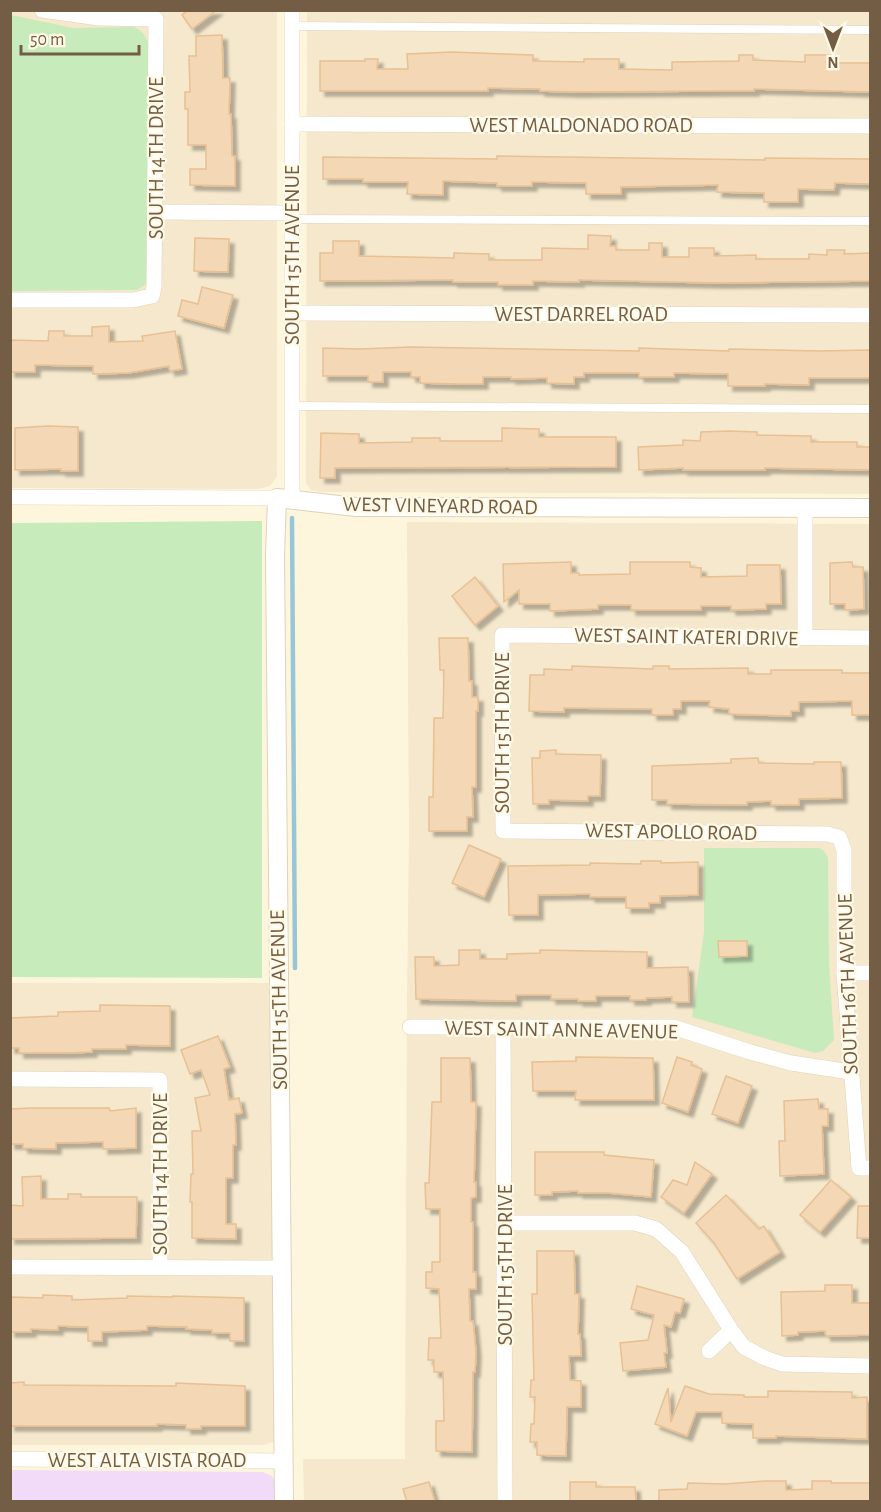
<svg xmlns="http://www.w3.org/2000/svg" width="881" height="1512" font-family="'Alegreya Sans',sans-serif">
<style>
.residential{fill:#f5e8cc}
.education{fill:#f2dbf9}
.green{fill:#c8ebbc}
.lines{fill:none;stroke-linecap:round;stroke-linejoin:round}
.stream{stroke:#97c5d9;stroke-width:4.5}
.building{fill:#f4d7b4;stroke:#e7c093;stroke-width:1.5;filter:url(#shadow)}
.service-casing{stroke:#e1d2b9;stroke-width:9}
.minor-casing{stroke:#e1d2b9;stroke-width:16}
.tertiary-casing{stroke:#e1d2b9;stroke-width:20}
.service{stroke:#fff;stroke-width:8}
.minor{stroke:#fff;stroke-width:15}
.tertiary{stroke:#fff;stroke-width:18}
.labels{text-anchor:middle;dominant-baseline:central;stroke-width:4.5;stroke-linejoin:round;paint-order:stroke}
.street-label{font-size:21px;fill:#745d45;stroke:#fff9e5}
</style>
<defs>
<filter id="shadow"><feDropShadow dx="5" dy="5" stdDeviation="1.5" flood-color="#0004"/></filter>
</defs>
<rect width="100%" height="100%" fill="#fdf6dd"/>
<g class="residential">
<polygon points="11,11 277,11 277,476 270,486 258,489 11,488"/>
<polygon points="307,11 870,11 870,494 320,492 311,490 306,483"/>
<polygon points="407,522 870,524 870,1501 304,1501 303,1459 405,1459 407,1005 409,833"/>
<polygon points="11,983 274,983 276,1436 273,1442 264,1445 11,1445"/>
</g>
<polygon class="education" points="11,1470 263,1472 272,1476 276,1483 276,1501 11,1502"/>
<g class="green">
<path d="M11,15L73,28L134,27C143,31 146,36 149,46L148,275L145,285L137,290L11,291Z"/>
<polygon points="262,521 262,978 11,977 11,523"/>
<polygon points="704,848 819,848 824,851 828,858 829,964 834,1040 823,1051 815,1053 692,1017 704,932"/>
</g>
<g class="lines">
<polyline class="stream" points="292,518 295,968"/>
</g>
<g class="building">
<polygon points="188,10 217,10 192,29 182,15"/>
<polygon points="222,35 223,78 230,78 229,114 231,114 232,156 235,156 235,186 190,185 190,169 206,169 206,145 188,145 188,109 185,109 185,92 190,92 189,56 196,56 196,36"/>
<polygon points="452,52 533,55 533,61 584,62 584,59 619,59 619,69 672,70 672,62 739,61 739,55 753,55 753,60 805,62 805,55 832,55 832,63 870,63 870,92 754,89 754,91 719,91 575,92 540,91 540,89 488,88 488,91 320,91 320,61 365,61 365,59 378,59 377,69 408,69 407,54"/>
<polygon points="497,156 765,160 765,158 870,159 870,184 835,183 834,190 798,189 798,202 764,202 764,193 717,192 718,185 621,187 621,194 586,194 586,183 532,182 532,186 497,186 497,183 443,181 443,195 407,194 408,182 363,182 363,179 323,179 323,157 497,159"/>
<polygon points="588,235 611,236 610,246 616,246 616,250 649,250 649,243 662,243 662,257 689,257 689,248 714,248 714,256 756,255 756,259 809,259 809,254 827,255 827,250 845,250 844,254 870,253 870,281 720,283 579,280 579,282 533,281 533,285 498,285 498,282 453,282 453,280 320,281 320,253 333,253 333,241 359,241 359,256 454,258 454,253 489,254 489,260 542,260 542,248 588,249"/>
<polygon points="195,238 229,239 228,272 194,271"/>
<polygon points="202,287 233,295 224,328 178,316 182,300 198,304"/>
<polygon points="109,326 109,342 143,341 142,336 175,331 182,369 170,371 169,366 128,373 93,374 93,366 35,365 35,372 10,372 10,340 48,341 49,331 64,331 64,336 92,336 92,327"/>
<polygon points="411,347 639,351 639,348 729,351 729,349 819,351 870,350 870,378 809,378 809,385 765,384 765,386 728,386 728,374 674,373 674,377 639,377 639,373 584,373 584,377 574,377 574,384 547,383 547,378 511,379 511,377 483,377 483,384 457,384 420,383 420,377 411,377 411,372 383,372 383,382 368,382 368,376 323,376 323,348 359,349"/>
<polygon points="48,426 78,427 78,471 61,471 61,469 15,470 15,428"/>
<polygon points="502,428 539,429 539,437 616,437 616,467 335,468 335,478 320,478 321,433 359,434 359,443 412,442 412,438 440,438 440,441 502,441"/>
<polygon points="729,431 757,432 757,435 811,436 811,442 857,442 857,447 870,447 870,470 765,468 765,470 683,470 683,468 639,470 638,447 683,445 683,440 700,441 701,432"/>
<polygon points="571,562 571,573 579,573 579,575 630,574 630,562 690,562 690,567 701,568 701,577 747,576 747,565 780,565 781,604 766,604 766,609 731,610 731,606 701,606 701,610 631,610 631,605 598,605 598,609 550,611 550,604 519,604 519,590 504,602 503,564"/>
<polygon points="852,562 853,567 863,567 864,609 845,610 845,604 830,604 830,563"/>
<polygon points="475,577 498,606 475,625 452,596"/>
<polygon points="439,638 468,638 469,681 472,681 472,697 478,697 478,711 476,711 476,787 472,787 473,817 467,817 467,831 429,831 429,797 433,797 434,718 443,718 444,670 440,670"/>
<polygon points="572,666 653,669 653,666 669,666 669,669 748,668 748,674 771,674 771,670 842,670 842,673 870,673 870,715 852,715 852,701 799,702 799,711 791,711 791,716 729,714 729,709 709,707 710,701 681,701 681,709 673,709 673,715 652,715 652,709 564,708 564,712 529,711 530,675 544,675 544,669 572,670"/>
<polygon points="556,750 556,754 601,755 600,796 588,796 588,801 549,800 549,804 533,804 532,758 540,758 540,751"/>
<polygon points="758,758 759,763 814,764 814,762 841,762 842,798 799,799 799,805 771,805 771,801 747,802 747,805 667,804 667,800 652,800 652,766 731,763 731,759"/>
<polygon points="469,845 501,859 484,897 452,883"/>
<polygon points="641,861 661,861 661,863 698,862 698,895 660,896 660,903 649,903 649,908 626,908 626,897 590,897 590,894 538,895 538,915 509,915 508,866 590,865 590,863 641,864"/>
<polygon points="718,941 747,941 747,956 719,957"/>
<polygon points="459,950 480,950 480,959 507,959 507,954 540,953 540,950 647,952 647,968 688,967 689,1002 672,1002 672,997 646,998 646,1000 630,1000 630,996 596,996 596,1001 578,1001 578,999 551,999 551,995 516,995 516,1001 416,999 415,957 434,957 434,966 459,965"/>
<polygon points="100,1005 170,1006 170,1046 126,1045 126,1049 92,1049 92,1052 65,1053 19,1053 19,1048 10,1048 10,1018 58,1016 58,1012 100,1011"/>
<polygon points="218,1036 230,1067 224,1069 229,1100 239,1098 242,1113 235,1114 236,1145 233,1145 233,1178 226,1178 226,1224 236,1224 236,1239 192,1238 192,1202 190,1202 191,1174 193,1174 192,1131 201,1131 195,1098 210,1095 201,1070 190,1074 181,1050"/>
<polygon points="576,1057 653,1058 654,1100 575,1100 576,1091 533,1091 532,1062 576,1061"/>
<polygon points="677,1057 692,1062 691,1065 702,1069 688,1112 662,1103"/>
<polygon points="441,1058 470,1058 471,1102 476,1102 474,1182 476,1182 476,1197 471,1198 471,1222 473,1222 473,1272 476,1272 476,1289 469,1289 470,1321 473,1321 476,1352 475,1372 473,1372 472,1452 436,1451 436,1421 444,1421 443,1372 434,1372 434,1360 428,1360 429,1338 441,1338 439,1289 426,1288 426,1272 432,1272 432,1262 440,1262 440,1209 426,1209 425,1183 429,1183 432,1102 441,1102"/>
<polygon points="726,1076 752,1086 738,1123 712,1114"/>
<polygon points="818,1099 819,1109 828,1109 828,1126 822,1126 824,1174 780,1176 779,1141 785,1141 784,1101"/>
<polygon points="31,1108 109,1108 110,1111 136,1108 136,1148 103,1149 103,1142 56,1143 56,1149 23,1148 23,1144 10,1144 10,1109"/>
<polygon points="535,1152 604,1152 604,1155 654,1160 651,1197 608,1193 578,1193 578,1191 552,1192 552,1195 535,1195"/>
<polygon points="695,1162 712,1174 684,1213 661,1197 673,1180 687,1185"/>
<polygon points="41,1176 41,1199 68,1199 68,1194 81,1194 81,1197 137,1197 136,1238 10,1239 10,1205 23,1206 22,1177"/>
<polygon points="831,1180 851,1197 820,1232 800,1215"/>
<polygon points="726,1195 759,1229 764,1226 780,1252 737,1279 714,1243 696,1223"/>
<polygon points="858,1206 870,1206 870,1238 857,1238"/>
<polygon points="537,1251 574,1251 575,1294 579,1294 578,1334 580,1334 581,1356 569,1356 570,1380 581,1381 581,1407 567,1407 566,1456 537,1455 537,1442 530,1442 531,1424 534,1424 535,1397 530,1397 531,1380 534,1380 532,1294 537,1294"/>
<polygon points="825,1285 852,1285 852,1303 870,1303 870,1335 826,1336 825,1331 798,1332 798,1335 782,1336 781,1292 825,1291"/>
<polygon points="637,1286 684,1299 680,1313 675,1312 671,1327 664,1325 667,1353 664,1353 666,1367 623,1371 620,1343 648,1340 654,1315 631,1309"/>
<polygon points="43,1295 72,1296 72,1300 127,1298 127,1296 173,1297 173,1296 244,1298 244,1341 230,1341 230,1333 212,1333 212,1330 186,1329 187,1327 147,1326 147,1330 102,1332 102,1341 88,1341 88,1327 58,1326 58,1330 31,1329 31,1332 10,1332 10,1297 43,1298"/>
<polygon points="24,1382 24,1385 176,1386 176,1383 245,1386 245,1426 201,1426 201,1429 186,1429 186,1425 157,1424 157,1426 10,1426 10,1383"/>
<polygon points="685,1386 709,1394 744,1395 744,1397 768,1397 768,1391 852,1392 852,1398 867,1397 867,1439 776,1436 776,1438 753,1438 753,1424 722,1423 722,1412 696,1412 687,1436 655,1424 668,1388 671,1422"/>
<polygon points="766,1481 786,1481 786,1490 812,1489 812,1481 831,1481 831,1483 870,1483 870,1502 659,1502 659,1490 687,1489 688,1483 725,1484"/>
<polygon points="429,1482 435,1502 407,1502 403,1489"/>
<polygon points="570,1482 596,1482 596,1487 635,1487 636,1502 570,1502"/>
</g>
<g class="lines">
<defs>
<g id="service">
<polyline points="292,26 870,30"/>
<polyline points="292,219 870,221"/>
<polyline points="292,406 870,409"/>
</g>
<g id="minor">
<polyline points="292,10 292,500"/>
<polyline points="292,124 870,126"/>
<polyline points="156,212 292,213"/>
<polyline points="10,300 133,300 152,296 154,287 156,19 99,18 42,10"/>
<polyline points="292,313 870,315"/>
<polyline points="10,497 277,498"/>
<polyline points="805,507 805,638"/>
<polyline points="870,638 502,635 503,831 827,834 839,837 844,850 844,973 859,1168 870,1168"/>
<polyline points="844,973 870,973"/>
<polyline points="410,1027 673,1027 750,1052 791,1063 851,1072"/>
<polyline points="503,1028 505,1502"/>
<polyline points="10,1079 160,1080 160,1267"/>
<polyline points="504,1223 635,1223 656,1229 682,1252 731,1330 744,1347 765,1358 782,1364 870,1366"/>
<polyline points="10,1267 282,1268"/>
<polyline points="709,1351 731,1330"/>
<polyline points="10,1459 283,1461"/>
</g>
<polyline id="tertiary" points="284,1502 275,556 277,498 356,507 870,508"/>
</defs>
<use href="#service" class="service-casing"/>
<use href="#minor" class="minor-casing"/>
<use href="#tertiary" class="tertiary-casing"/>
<use href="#service" class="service"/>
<use href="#minor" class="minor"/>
<use href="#tertiary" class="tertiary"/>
</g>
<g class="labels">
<g class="street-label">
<text x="581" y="125">WEST MALDONADO ROAD</text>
<text transform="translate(156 158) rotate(-90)">SOUTH 14TH DRIVE</text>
<text transform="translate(292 255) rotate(-90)">SOUTH 15TH AVENUE</text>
<text x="581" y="314">WEST DARREL ROAD</text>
<text transform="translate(440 506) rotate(1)">WEST VINEYARD ROAD</text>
<text transform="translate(686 637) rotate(1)">WEST SAINT KATERI DRIVE</text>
<text transform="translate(502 733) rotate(-90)">SOUTH 15TH DRIVE</text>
<text transform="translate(671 832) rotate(1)">WEST APOLLO ROAD</text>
<text transform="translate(848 984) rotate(-92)">SOUTH 16TH AVENUE</text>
<text transform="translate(279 1000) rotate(-91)">SOUTH 15TH AVENUE</text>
<text transform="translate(561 1030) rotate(1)">WEST SAINT ANNE AVENUE</text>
<text transform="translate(160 1174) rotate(-90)">SOUTH 14TH DRIVE</text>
<text transform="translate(505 1265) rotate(-90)">SOUTH 15TH DRIVE</text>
<text x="147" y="1460">WEST ALTA VISTA ROAD</text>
</g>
</g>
<rect width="881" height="1512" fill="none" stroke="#745d45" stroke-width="24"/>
<g transform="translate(833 48) rotate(180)" stroke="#fff9e5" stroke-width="4.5" paint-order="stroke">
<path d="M0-4.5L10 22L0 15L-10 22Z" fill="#745d45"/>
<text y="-9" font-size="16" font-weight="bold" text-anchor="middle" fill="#745d45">N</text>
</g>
<path d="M21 45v9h118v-9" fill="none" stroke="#745d45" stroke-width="3"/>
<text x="30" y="45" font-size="18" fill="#745d45" stroke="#fff9e5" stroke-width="4.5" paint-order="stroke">50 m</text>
</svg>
